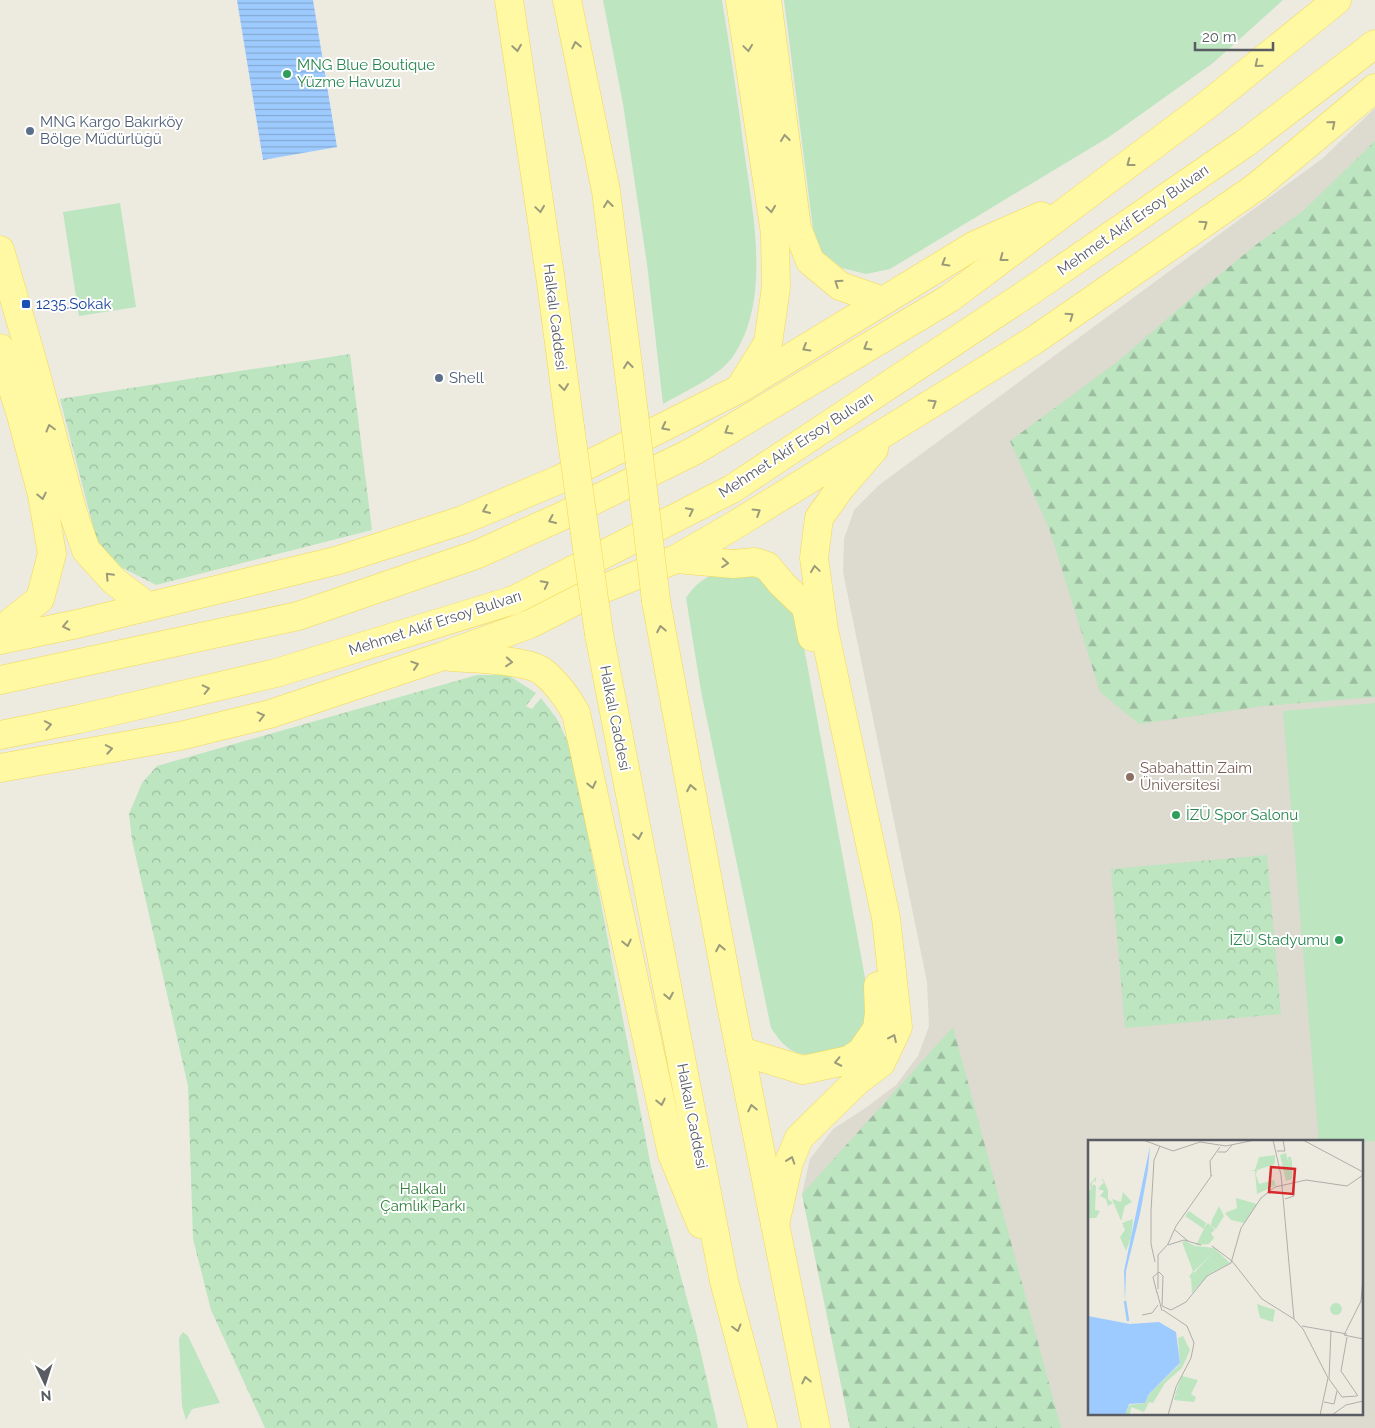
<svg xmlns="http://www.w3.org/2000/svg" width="1375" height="1428" font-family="Raleway,sans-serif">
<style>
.education{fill:#dddacf;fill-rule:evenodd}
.grass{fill:#bce5c0}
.forest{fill:url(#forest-firs)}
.park{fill:url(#park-crowns)}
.water{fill:url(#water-rules)}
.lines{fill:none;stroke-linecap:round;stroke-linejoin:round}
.primary-casing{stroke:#f4d752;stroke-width:29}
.primary{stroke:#fff9a3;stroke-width:28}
.primary-bridge-casing{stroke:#f4d752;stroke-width:29;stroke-linecap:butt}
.primary-bridge{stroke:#fff9a3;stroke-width:28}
.oneway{stroke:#9b9b7c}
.leisure-dot{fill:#2e9e5b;stroke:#fff;stroke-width:2}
.service-dot{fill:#5c6f8a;stroke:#fff;stroke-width:2}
.transit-dot{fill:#1a4fb4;stroke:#fff;stroke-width:2}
.education-dot{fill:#8d6e63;stroke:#fff;stroke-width:2}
.labels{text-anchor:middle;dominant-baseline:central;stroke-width:4;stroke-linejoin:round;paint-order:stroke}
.leisure-label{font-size:15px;fill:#27864d;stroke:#fff;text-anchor:start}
.service-label{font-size:15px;fill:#4e5e75;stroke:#fff;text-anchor:start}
.street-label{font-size:15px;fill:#595c62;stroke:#fff}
.transit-label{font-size:15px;fill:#164399;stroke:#fff;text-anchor:start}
.education-label{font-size:15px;fill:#785e54;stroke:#fff;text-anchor:start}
.park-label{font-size:15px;fill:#31813d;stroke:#fff}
.inset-river{fill:none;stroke:#9ecbff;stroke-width:2.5}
.inset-road{fill:none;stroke:#aeaeaa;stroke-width:1}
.view{fill:#d62828;fill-opacity:0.15;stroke:#d62828;stroke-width:2.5}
.inset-edge{fill:none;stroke:#595c62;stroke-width:2.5}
</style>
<defs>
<pattern id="forest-firs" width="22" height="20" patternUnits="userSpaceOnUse" patternTransform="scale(1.25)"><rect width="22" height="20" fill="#bce5c0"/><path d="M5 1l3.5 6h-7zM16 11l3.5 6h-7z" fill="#9cbd9f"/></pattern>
<pattern id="park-crowns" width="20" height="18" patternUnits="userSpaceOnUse" patternTransform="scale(1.25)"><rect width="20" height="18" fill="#bce5c0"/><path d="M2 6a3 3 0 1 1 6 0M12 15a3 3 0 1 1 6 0" fill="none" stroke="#9cbd9f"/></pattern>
<pattern id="water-rules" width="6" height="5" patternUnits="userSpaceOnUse" patternTransform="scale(1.25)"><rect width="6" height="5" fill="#9ecbff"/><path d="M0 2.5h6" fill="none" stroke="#84a8d2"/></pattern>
</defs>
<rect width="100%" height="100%" fill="#edebe0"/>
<path class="education" d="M1375,108V1428H850L802,1194L810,1159L833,1129L864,1109L896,1085L918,1056L929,1026L927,982L843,572L844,539L854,510L879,485L1323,158ZM1089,1142H1361V1414H1089Z"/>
<g class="grass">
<path d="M603,0H722C730,50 738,100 744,150C753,213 771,299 734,355C720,376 686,391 663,404L647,264L623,104Z"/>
<polygon points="784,0 1283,0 1213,63 1109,137 890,269 866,274 842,268 822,252 813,229"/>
<polygon points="120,203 136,307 79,316 63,212"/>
<path d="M714,574H745L761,579L798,615L862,961C865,980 872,1004 865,1022C862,1031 852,1044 843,1048C831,1054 808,1058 795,1052C784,1047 778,1038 771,1028L701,691L686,598C694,586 701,580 714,574Z"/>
<polygon points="1375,703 1375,1141 1319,1142 1283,711"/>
<polygon points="183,1332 188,1336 220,1403 192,1409 186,1420 182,1406 179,1338"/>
</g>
<g class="forest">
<polygon points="1375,141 1375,697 1263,706 1139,724 1100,692 1050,531 1010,441 1117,362 1197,293 1257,244 1303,211"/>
<polygon points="953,1027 1061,1428 850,1428 802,1194"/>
</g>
<g class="park">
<polygon points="350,354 372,530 156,585 101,557 60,399"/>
<polygon points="477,675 508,675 536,693 526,706 532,709 541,698 557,719 572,751 651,1167 696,1332 718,1428 265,1428 211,1310 193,1239 188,1086 132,840 129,814 142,783 157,766"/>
<polygon points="1267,855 1281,1014 1125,1028 1111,869"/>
</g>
<polygon class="water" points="237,0 313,0 337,147 263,160"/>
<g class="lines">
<defs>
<g id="primary">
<polyline points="509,0 551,282 570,427"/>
<polyline points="567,0 606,191 634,414"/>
<polyline points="740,0 775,233 776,287 768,343 743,383"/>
<polyline points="767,0 797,228 810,261 840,286 883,301"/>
<polyline points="0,250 33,363 73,513 86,550 114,581 147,606"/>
<polyline points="0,348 21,415 42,495 52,554 40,599 0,631"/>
<polyline points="676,559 733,564 755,562 767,566 782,584 806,607 812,637"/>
<polyline points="656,601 730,1000 816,1428"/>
<polyline points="599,634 724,1281 763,1428"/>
<polyline points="0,640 77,624 339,560 463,520 558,480 739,389 975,245 1041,216"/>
<path d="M451,657C473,659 525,659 542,671C555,681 568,699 576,713L672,1154L701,1224"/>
<polyline points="0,680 298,616 478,554 560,517 694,451 950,298 1206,106 1337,0"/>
<polyline points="0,735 79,719 276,673 514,600 732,489 1032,290 1244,144 1375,44"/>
<polyline points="0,768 180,736 270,714 443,656 530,624 583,597 676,559 730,528 1033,341 1256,187 1375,88"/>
<polyline points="740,1051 803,1070 849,1060 861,1052 877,1029 879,1013 878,986"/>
<polyline points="775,1224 789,1162 799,1138 857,1081 881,1063 898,1027 886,918 824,630 814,558 819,518 841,487 874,449"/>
</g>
</defs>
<use href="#primary" class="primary-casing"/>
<use href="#primary" class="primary"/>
<defs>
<g id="primary-bridge">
<polyline points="634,414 656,601"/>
<polyline points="570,427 599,634"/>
</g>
</defs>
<use href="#primary-bridge" class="primary-bridge-casing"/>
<use href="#primary-bridge" class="primary-bridge"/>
</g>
<defs><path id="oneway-chevron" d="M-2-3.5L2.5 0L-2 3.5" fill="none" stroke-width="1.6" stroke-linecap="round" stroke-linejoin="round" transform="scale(1.25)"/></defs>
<g class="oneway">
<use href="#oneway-chevron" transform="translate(576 45) rotate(-102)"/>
<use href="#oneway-chevron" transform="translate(517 48) rotate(81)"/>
<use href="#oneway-chevron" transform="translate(748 48) rotate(82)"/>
<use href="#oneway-chevron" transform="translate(1258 64) rotate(141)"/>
<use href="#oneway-chevron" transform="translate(1332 124) rotate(-40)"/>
<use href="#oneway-chevron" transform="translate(785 138) rotate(-97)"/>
<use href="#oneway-chevron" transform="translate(1130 163) rotate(143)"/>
<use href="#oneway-chevron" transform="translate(608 204) rotate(-97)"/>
<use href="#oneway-chevron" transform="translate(540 209) rotate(82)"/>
<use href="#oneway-chevron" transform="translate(771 209) rotate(82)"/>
<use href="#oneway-chevron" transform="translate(1204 224) rotate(-35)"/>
<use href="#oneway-chevron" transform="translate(1003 258) rotate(143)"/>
<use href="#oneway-chevron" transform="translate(945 263) rotate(149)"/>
<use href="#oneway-chevron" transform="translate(838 283) rotate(-146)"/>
<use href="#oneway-chevron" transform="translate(1070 316) rotate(-35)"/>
<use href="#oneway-chevron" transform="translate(867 347) rotate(149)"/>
<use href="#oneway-chevron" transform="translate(806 348) rotate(149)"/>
<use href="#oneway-chevron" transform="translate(628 365) rotate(-97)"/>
<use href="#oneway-chevron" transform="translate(564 387) rotate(83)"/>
<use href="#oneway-chevron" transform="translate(933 403) rotate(-32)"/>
<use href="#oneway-chevron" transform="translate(665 427) rotate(153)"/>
<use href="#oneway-chevron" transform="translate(50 428) rotate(-105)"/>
<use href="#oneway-chevron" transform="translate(728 431) rotate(149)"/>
<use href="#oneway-chevron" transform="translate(42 496) rotate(78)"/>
<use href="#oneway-chevron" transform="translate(486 510) rotate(157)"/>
<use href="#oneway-chevron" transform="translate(690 511) rotate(-27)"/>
<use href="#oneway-chevron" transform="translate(757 512) rotate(-32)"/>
<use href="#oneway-chevron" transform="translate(552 520) rotate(156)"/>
<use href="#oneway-chevron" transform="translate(725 563) rotate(4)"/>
<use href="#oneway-chevron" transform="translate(815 569) rotate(-98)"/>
<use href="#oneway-chevron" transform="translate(109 576) rotate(-133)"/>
<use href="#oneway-chevron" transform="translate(545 584) rotate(-27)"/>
<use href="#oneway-chevron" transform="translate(66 626) rotate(168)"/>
<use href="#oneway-chevron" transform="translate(661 629) rotate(-101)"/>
<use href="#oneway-chevron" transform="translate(509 662) rotate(5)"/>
<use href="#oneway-chevron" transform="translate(415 665) rotate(-18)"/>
<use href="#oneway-chevron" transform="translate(206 689) rotate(-13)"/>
<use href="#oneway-chevron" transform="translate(261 716) rotate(-14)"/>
<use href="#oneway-chevron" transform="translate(48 725) rotate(-11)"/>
<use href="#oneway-chevron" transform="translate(109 749) rotate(-10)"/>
<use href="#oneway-chevron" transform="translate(592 785) rotate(77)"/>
<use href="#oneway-chevron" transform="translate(691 788) rotate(-101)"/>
<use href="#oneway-chevron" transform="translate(638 836) rotate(79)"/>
<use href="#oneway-chevron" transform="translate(627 943) rotate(78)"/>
<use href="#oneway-chevron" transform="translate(720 948) rotate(-101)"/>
<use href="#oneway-chevron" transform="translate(669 996) rotate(79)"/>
<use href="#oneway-chevron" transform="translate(893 1038) rotate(-65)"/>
<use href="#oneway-chevron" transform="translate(838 1062) rotate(168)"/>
<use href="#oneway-chevron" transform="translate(661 1102) rotate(78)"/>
<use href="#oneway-chevron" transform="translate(752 1108) rotate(-102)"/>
<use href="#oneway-chevron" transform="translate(791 1160) rotate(-71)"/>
<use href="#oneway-chevron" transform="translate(737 1328) rotate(75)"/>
<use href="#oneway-chevron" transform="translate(806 1380) rotate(-102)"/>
</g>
<g class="leisure-dot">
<circle cx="287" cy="74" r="5"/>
<circle cx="1176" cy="815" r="5"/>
<circle cx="1339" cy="940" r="5"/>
</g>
<g class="service-dot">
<circle cx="30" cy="131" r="5"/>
<circle cx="439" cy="378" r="5"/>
</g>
<rect class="transit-dot" x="21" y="299" width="10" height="10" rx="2.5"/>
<circle class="education-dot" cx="1130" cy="777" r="5"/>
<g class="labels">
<g class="leisure-label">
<text x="297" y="65">MNG Blue Boutique<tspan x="297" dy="17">Yüzme Havuzu</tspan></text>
<text x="1186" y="815">İZÜ Spor Salonu</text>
<text x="1329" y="940" text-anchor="end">İZÜ Stadyumu</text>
</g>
<g class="service-label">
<text x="40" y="122">MNG Kargo Bakırköy<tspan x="40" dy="17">Bölge Müdürlüğü</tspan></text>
<text x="449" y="378">Shell</text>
</g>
<g class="street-label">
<text transform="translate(1133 220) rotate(-35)">Mehmet Akif Ersoy Bulvarı</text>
<text transform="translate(555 317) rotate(83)">Halkalı Caddesi</text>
<text transform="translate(796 445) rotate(-33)">Mehmet Akif Ersoy Bulvarı</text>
<text transform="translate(435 623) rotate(-18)">Mehmet Akif Ersoy Bulvarı</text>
<text transform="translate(615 718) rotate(79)">Halkalı Caddesi</text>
<text transform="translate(692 1116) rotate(79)">Halkalı Caddesi</text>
</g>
<g class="transit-label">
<text x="36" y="304">1235.Sokak</text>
</g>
<g class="education-label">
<text x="1140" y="768">Sabahattin Zaim<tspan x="1140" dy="17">Üniversitesi</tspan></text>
</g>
<g class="park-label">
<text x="423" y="1189">Halkalı<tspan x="423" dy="17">Çamlık Parkı</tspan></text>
</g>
</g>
<g transform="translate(1088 1140)">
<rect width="275" height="275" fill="#edebe0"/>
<path d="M101,71L118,83L116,88L120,83L127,90L123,93L126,98L121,104L108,105L116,89L97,76ZM97,101L107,106L126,108L122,116L106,131L104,139L101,137L105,131L94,102ZM169,164L187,170L185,182L172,178Z" fill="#bce5c0"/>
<path d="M187,15V24L169,30L168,35L171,44L186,40L188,45L169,54L167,31L161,30H167L171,17ZM8,37V44L7,40L4,43V48L5,44L8,46L7,70L12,71L8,78H0V50H3L2,44ZM13,39H15L20,50V59L25,63L20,66L18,59L12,56L16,51L10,49L16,42ZM35,52L44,62L37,66L33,81L24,59L33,62ZM45,79L43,97L38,111L32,97L37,90L34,83Z" fill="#bce5c0"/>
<path d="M126,108L142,123L121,134L104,153L103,136L122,116ZM242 169a6 6 0 1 1 12 0a6 6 0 1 1-12 0Z" fill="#bce5c0"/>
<path d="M198,13L201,25L200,17H203L204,22V39L198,41L192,15ZM148,58L169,64L156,83L143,80L137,73L149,68ZM95,196L102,210L94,228L77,243L65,263L61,262L56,272L43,267L42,274L37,275L41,265L57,263L62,253L92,224L90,198ZM94,236L110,240L103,254L108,257L106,262L86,260L87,255H91L87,254Z" fill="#bce5c0"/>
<path d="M131,66L136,76L128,89L123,86L124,80Z" fill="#bce5c0"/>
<path d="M62,6L60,30L52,74L38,131L37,162L36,131ZM0,176L42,184L71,182L88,192L92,223L61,254L57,263L41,264L37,275H0Z" fill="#9ecbff"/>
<path class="inset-river" d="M37,161L40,181"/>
<path class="inset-road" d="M55,0L85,11L112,2L138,6L167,0M185,0L193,35L206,179M215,0L275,32M189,11H197L195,0M130,12H138L144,5M123,36L122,21L132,7M197,59L206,56V42M87,90L100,101M80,105L96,100L113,105M124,106L144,121L174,159L206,179L215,189L240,238L232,275M67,122L63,104V71L66,20L72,6M275,138L273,161L256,195L275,199M70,149V115L80,104L88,86L124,35M69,152L74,171M69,153L65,137L71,132L75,136L74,166L83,170L98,162L119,136L143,123L153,88L173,58L187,47L218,40L259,46L275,35M75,170L99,186L106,203L103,218L88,247L80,275M54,175L64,173L70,165M214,186L259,194M243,190L241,239L254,257L269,256M259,197L253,231L270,256M236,262L246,264L249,251M244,275L258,265L275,261"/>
<path class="view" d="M183,27L207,29L205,54L181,52Z"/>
<rect width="275" height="275" class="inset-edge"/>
</g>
<g transform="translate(45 1383) rotate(176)" stroke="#ffffff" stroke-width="4" paint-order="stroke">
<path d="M0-4L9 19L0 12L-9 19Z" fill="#595c62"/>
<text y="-8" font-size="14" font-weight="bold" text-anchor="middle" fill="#595c62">N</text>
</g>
<path d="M1195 42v8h78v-8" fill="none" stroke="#595c62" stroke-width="2.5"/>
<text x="1202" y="42" font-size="15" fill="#595c62" stroke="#ffffff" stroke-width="4" paint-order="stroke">20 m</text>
</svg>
